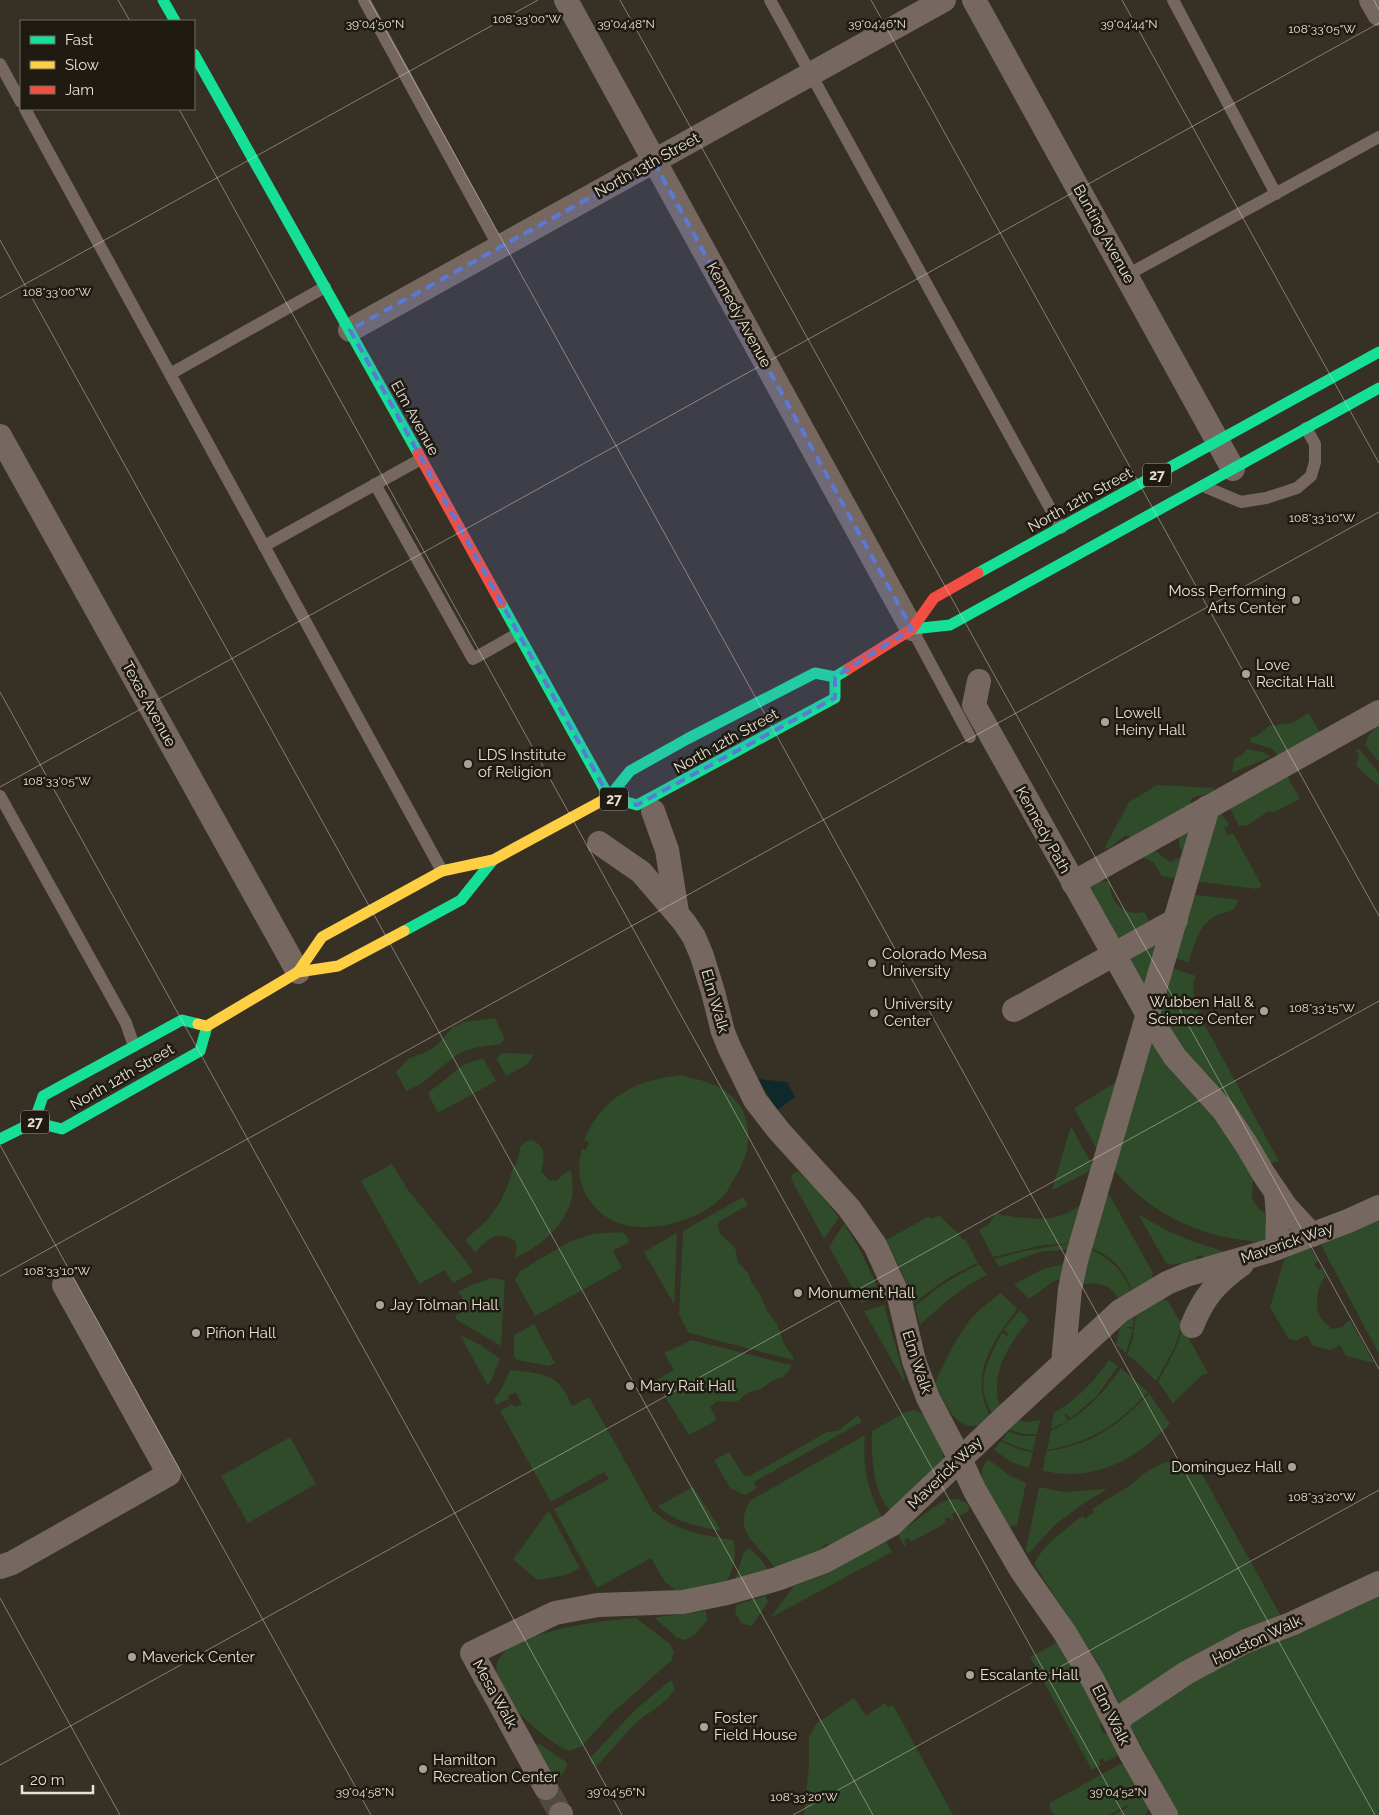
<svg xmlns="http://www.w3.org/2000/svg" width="1379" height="1815" font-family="Raleway,sans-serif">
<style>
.green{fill:#2f4b29}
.water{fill:#0f292a}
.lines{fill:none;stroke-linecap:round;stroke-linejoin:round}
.street-tunnel{stroke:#514a3f;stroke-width:24;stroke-dasharray:24 12;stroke-linecap:butt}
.lane{stroke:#766761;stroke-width:12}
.street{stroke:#766761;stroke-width:24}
.fast{stroke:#16e098;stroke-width:11}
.slow{stroke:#ffcf43;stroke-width:11}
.jam{stroke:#f24e42;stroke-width:11}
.marked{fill:#5a7ad6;fill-opacity:0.2;stroke:#5a7ad6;stroke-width:4;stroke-dasharray:10 6;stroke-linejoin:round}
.ticks{fill:none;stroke:#e7e0d3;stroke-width:1;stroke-opacity:0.45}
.poi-dot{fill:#a9a296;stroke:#201b12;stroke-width:2}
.labels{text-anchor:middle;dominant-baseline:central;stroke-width:5;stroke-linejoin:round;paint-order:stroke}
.shield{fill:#201b12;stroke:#aba599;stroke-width:1}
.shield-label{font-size:14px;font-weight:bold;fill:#e7e0d3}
.street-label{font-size:15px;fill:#e7e0d3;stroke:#201b12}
.poi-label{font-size:15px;fill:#e7e0d3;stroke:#201b12;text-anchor:start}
.ticks-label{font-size:12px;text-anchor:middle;fill:#e7e0d3;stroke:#201b12;stroke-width:5;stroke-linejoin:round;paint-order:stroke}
</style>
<rect width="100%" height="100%" fill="#363025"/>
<g class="green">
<polygon points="1309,713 1321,735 1281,757 1270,748 1250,742 1251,738 1258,735 1269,726 1292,723"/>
<polygon points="1379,725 1379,762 1365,745 1368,736"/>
<polygon points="1247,749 1265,753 1270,757 1232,773 1234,759 1242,755"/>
<polygon points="1356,749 1360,750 1379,773 1379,786 1357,767 1356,764 1359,757"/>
<polygon points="1286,774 1300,799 1274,812 1269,811 1248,825 1239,826 1230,809 1234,800"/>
<path d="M1157,785L1215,788C1209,796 1198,794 1191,799L1190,806L1135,840L1126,835L1114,844L1110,848L1104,849L1129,802Z"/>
<polygon points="1213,812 1222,814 1229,825 1224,828 1228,835 1233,833 1262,886 1257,889 1194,881"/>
<path d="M1195,822L1178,879L1162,876L1153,862L1144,858L1141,854L1152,848C1159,852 1163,859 1171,862L1180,857L1182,851L1179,845V836Z"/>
<path d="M1091,880L1110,882C1109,902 1124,917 1144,912L1151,924L1116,943L1083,884Z"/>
<path d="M1190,894L1238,900C1235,916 1222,910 1212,918C1197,930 1194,945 1189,962L1172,958Z"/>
<polygon points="1162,937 1145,995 1124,957"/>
<path d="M1169,967L1196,976C1189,991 1197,1006 1203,1022L1279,1161L1266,1164L1162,1021L1159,999Z"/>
<polygon points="495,1018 504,1037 504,1040 500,1044 473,1048 458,1054 422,1083 406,1091 396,1072 408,1059 428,1051 437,1045 453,1027 464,1022"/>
<path d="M1149,1035L1212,1108L1253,1178L1252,1198L1258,1208L1268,1215C1268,1222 1270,1233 1266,1238C1261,1244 1251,1241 1244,1240C1194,1235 1142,1208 1112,1167Z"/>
<polygon points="507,1053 534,1054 528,1064 506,1076 497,1059 500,1054"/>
<polygon points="480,1059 484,1060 496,1081 438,1113 429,1096 429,1092 463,1065"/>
<path d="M684,1075L685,1077C725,1082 755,1105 747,1150C744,1164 734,1179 728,1190C714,1212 673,1227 648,1227C629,1228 609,1223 596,1208C581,1192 575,1171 582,1149L586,1150L589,1142L584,1140C603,1095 638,1079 684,1075Z"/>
<polygon points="1120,1080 1099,1153 1074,1108"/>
<polygon points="1071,1126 1094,1169 1052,1190"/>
<path d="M531,1140C546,1145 545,1159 541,1171L549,1180L556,1181L564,1174L571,1170C572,1180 574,1191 571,1201C563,1228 539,1247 515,1258L517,1247L515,1241C504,1235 496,1233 486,1242C481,1246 478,1247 476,1253L465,1240L487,1220L499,1204L508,1185L512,1171L518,1159L520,1147L526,1142Z"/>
<polygon points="392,1164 408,1190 466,1261 473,1272 453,1283 445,1270 419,1284 361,1181"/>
<polygon points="797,1171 812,1185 839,1217 824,1239 791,1179 792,1175"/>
<path d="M1107,1194L1110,1196L1153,1273L1152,1279L1132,1290C1124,1268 1110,1255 1089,1247Z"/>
<polygon points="743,1197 748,1205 720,1221 718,1225 720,1234 735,1247 738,1262 748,1273 752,1283 760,1294 767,1311 777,1324 785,1346 793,1356 793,1360 689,1333 679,1315 683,1231"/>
<path d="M1082,1203L1074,1243L1043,1245L993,1257L979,1230L989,1224L996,1213L1004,1216L1005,1215C1032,1220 1060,1223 1082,1203Z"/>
<polygon points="1138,1214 1166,1230 1189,1240 1225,1252 1204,1259 1202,1255 1196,1257 1196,1260 1172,1265 1166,1263"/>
<path d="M940,1215C947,1226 957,1229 963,1240L965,1239L978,1263C954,1273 933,1287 913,1305L904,1277L886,1240L928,1217L931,1219Z"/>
<polygon points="1379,1215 1379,1354 1321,1245 1322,1242"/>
<polygon points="844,1224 860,1250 882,1296 861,1303 829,1247"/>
<polygon points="622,1232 626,1235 629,1242 613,1251 622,1268 535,1316 515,1280 520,1271 569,1242 592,1234"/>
<polygon points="677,1233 674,1304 644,1252"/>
<polygon points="1067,1244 1073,1245 1072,1249 1039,1252 1000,1267 994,1259 1024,1251"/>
<path d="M1088,1248C1111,1259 1120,1268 1131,1290L1118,1298C1109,1282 1094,1282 1078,1285Z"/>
<path d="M1309,1248L1311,1249L1318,1261L1314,1264L1318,1270L1322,1268L1326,1277C1317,1283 1315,1303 1319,1314C1321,1320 1327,1325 1332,1329L1342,1327L1350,1320L1374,1363L1346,1356L1340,1345L1330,1350L1313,1346L1307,1335L1296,1341L1288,1338L1270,1307L1284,1260L1286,1257Z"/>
<polygon points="1068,1263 1063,1278 1054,1281 1029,1299 1014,1284 1043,1269"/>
<path d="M979,1264L987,1275C962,1287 941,1305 920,1325L915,1306L943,1284Z"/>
<polygon points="492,1278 505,1280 501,1346 457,1320 455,1316 469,1308 458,1292 471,1285"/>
<path d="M1001,1293L1017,1309C992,1343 968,1375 991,1418C960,1442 946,1406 935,1383C944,1362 955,1340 969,1321C978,1310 990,1301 1001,1293Z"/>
<polygon points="1162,1299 1168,1301 1182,1325 1174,1349 1156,1381 1137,1362 1127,1355 1133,1338 1136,1313"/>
<polygon points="884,1305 905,1379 903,1380 864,1311"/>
<path d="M1020,1310L1029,1320C1009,1344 989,1374 1000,1406L993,1416C990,1410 987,1404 985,1397C978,1375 993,1351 1002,1333L1008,1336L1009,1334L1004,1330Z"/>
<polygon points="1134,1314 1133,1327 1127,1327 1127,1328 1133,1329 1126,1353 1116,1345 1121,1323"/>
<polygon points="534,1324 555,1363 549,1366 517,1360 514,1357 514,1335"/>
<polygon points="1183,1328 1208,1373 1201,1376 1173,1403 1158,1382 1175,1350"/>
<polygon points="460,1335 481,1345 500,1359 490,1383 487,1384"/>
<polygon points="692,1340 791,1365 792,1365 789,1371 783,1377 772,1381 761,1389 747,1393 738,1401 733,1402 717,1401 710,1407 717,1420 689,1435 655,1381 674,1370 664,1353"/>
<path d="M1109,1360L1118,1366L1097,1396L1070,1419L1067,1414L1065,1415L1068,1421L1051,1429L1054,1413C1077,1399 1094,1382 1109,1360Z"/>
<path d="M1121,1368L1148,1392C1117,1425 1092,1442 1047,1450L1051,1431C1082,1415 1101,1397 1121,1368Z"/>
<path d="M510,1370C525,1372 545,1372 557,1382C564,1388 568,1398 572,1406L589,1397L653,1511C677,1532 702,1535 733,1540C738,1554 733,1571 725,1584L717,1586L716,1582L709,1584L710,1588L679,1593L665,1582L651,1558L597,1588L554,1509L609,1479L604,1472L551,1502L500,1411L512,1404L515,1407L522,1404L516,1392L508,1396L509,1399L496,1405L494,1400L502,1388Z"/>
<path d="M1149,1393L1170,1424C1142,1452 1111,1474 1069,1474C1061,1474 1051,1472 1043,1471L1046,1451C1090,1446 1120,1425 1149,1393Z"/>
<path d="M914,1410L924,1414L943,1452L944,1460L892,1510H890C873,1494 871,1453 872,1431L908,1411Z"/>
<polygon points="858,1415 862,1422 754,1482 757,1488 745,1495 730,1488 714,1460 729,1452 744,1476 750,1476 827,1432 838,1431"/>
<polygon points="1017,1420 1026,1422 1040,1420 1037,1434 1023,1434 1009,1430"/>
<polygon points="1008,1432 1022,1436 1036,1436 1033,1451 1021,1448 1002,1440"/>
<path d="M865,1435C863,1468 866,1486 881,1515L880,1518L831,1547L828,1543L822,1547L823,1550L775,1568C759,1544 730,1532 751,1500Z"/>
<polygon points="290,1437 316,1484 248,1523 221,1476"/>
<polygon points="1001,1441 1020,1450 1033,1452 1029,1468 1011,1462 994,1450"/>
<path d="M988,1459L1009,1475L1026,1483L1017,1525L1010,1527C1002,1515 982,1487 982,1474C982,1468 985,1464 988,1459Z"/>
<path d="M1166,1462C1183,1462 1190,1465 1203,1476L1282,1618L1120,1704L1093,1655L1034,1564C1042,1546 1067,1528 1082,1516L1085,1519L1094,1512L1092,1509L1129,1486L1150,1469Z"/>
<path d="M693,1487L721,1530V1531C699,1527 674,1522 658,1506Z"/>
<polygon points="1039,1487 1064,1492 1107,1489 1080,1506 1056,1524 1029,1553 1027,1553 1026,1549"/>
<polygon points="951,1499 958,1499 968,1504 969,1508 967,1512 959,1516 956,1512 952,1514 954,1519 952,1521 949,1517 945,1519 946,1523 911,1542 908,1538 904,1540 906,1545 904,1546 899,1537 899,1533 941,1502"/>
<polygon points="548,1512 550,1513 580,1568 566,1575 537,1580 513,1559"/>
<polygon points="884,1542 887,1543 892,1552 770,1618 794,1586 822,1575"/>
<polygon points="749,1548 759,1557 768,1570 737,1580 736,1577 743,1554"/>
<polygon points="1379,1587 1379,1815 1179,1815 1134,1733 1130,1726 1130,1721 1195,1676"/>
<polygon points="765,1596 768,1602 753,1624 750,1626 741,1623 735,1612 736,1605"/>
<polygon points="706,1611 707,1620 695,1635 685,1640 677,1638 656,1619 657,1617"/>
<path d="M636,1618L670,1644L674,1652L672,1660L611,1714L582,1746L569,1751C551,1744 515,1714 507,1696C503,1686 494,1675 497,1664C504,1631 607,1620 636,1618Z"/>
<polygon points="1056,1643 1061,1646 1104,1723 1099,1725 1104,1734 1108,1733 1118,1751 1118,1755 1106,1762 1103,1758 1099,1760 1101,1765 1092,1770 1030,1657"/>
<path d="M671,1680L675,1689C667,1703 649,1712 637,1722C623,1736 610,1751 597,1766L591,1763L590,1758L635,1710Z"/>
<polygon points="854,1698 866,1716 885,1703 888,1708 893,1705 953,1815 804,1815 809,1764 809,1736 817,1723"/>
<path d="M538,1743L566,1762L567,1765C565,1770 561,1778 555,1780L534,1745Z"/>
<polygon points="1120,1764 1126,1765 1149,1807 1147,1813 1144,1815 1113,1815 1129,1807 1128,1805 1109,1815 1054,1815 1050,1808 1050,1803"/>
</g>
<polygon class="water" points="758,1079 787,1082 795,1097 777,1110"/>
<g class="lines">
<polyline class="street-tunnel" points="546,1788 561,1814"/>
<g class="lane">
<polyline points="364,0 499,247"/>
<polyline points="770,0 1061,528"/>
<polyline points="1173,0 1276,194"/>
<polyline points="0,64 21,102"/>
<polyline points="25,109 442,871"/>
<polyline points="1127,275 1379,137"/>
<polyline points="170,374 325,287"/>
<polyline points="375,484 473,659 517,634"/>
<polyline points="1203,486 1241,502 1266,498 1297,488 1311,476 1315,462 1315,444 1306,428"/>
<polyline points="264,546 421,459"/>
<polyline points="912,629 970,737"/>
<polyline points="0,796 126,1023 134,1046"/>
</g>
<g class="street">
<polyline points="566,0 912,629"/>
<polyline points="974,0 1233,469"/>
<polyline points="1371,0 1379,14"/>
<polyline points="350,330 944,0"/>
<polyline points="0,436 298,972"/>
<polyline points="979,681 974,705 1148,1015 1175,1057 1224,1111 1246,1144 1263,1173 1286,1207 1312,1235"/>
<polyline points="653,811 667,850 677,912"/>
<polyline points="599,843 641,872 684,922 694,937 702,956 713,992 723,1032 730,1049 755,1100 779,1131 849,1208 875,1245 899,1297 914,1361 928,1398 960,1459 975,1491 1021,1570 1065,1633 1093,1680 1131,1754 1166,1815"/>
<polyline points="1073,883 1379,712"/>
<polyline points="1014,1010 1176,920"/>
<polyline points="1276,1192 1278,1216 1277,1248"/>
<path d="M1192,1326C1204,1296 1216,1283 1242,1264"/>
<polyline points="1063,1363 1070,1289 1076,1261 1208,807"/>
<polyline points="0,1567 12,1563 169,1474 64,1285"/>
<polyline points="1116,1724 1125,1714 1186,1673 1246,1641 1291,1624 1379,1583"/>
<polyline points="546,1788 472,1653 555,1613 598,1605 683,1602 727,1593 777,1579 825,1561 891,1525 1009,1413 1120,1311 1167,1283 1186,1275 1269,1251 1348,1221 1379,1207"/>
<polyline points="561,1814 561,1815"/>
</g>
<g class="fast">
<polyline points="163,0 175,21"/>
<polyline points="194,54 418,453"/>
<polyline points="978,573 1379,352"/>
<polyline points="501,603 609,797"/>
<polyline points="912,629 950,625 1379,388"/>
<polyline points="835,677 835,698 637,805 609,797 630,771 687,739 815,673 835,677 848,669"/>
<polyline points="404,931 461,900 493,860"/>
<polyline points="198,1024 182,1020 43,1096 34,1122 62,1129 200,1051 207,1026"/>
<polyline points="0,1139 34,1122"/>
</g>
<g class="slow">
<polyline points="298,972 322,937 442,871 493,860 609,797"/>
<polyline points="198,1024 207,1026 298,972 338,966 404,931"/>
</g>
<g class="jam">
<polyline points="418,453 501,603"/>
<polyline points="848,669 912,629 934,598 978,573"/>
</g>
</g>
<path class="marked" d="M654,162L912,629L835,677V698L637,805L609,797L350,330Z"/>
<path class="ticks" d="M118,0L130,21M369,0L1375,1815M620,0L1379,1369M871,0L1379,916M1122,0L1379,463M1374,0L1379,10M179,109L1124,1815M0,240L873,1815M0,298L538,0M0,692L622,1815M0,787L1379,23M0,1145L371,1815M0,1276L1379,512M0,1598L120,1815M0,1765L1379,1001M793,1815L1379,1490"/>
<g class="poi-dot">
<circle cx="1296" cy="600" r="5"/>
<circle cx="1246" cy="674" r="5"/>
<circle cx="1105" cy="722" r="5"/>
<circle cx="468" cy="764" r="5"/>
<circle cx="872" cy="963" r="5"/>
<circle cx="1264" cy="1011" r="5"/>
<circle cx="874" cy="1013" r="5"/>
<circle cx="798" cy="1293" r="5"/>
<circle cx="380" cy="1305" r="5"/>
<circle cx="196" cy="1333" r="5"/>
<circle cx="630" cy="1386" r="5"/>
<circle cx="1292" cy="1467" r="5"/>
<circle cx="132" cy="1657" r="5"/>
<circle cx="970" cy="1675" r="5"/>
<circle cx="704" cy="1727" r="5"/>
<circle cx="423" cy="1769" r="5"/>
</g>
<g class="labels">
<g class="shield">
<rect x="1143" y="463.5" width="28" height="23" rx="4"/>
<rect x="600" y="787.5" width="28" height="23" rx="4"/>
<rect x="21" y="1110.5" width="28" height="23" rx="4"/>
</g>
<g class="shield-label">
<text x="1157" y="475">27</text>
<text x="614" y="799">27</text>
<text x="35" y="1122">27</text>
</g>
<g class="street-label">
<text transform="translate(647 165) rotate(-29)">North 13th Street</text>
<text transform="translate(1104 234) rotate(61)">Bunting Avenue</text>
<text transform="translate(739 315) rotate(61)">Kennedy Avenue</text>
<text transform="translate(415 418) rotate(61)">Elm Avenue</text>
<text transform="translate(1080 500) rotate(-29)">North 12th Street</text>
<text transform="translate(149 704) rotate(61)">Texas Avenue</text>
<text transform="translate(726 741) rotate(-29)">North 12th Street</text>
<text transform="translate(1043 830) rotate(61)">Kennedy Path</text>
<text transform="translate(715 1001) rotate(74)">Elm Walk</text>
<text transform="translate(122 1077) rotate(-30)">North 12th Street</text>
<text transform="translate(1287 1243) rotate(-19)">Maverick Way</text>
<text transform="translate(917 1362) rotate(72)">Elm Walk</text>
<text transform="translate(945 1473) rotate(-44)">Maverick Way</text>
<text transform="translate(1257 1640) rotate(-25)">Houston Walk</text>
<text transform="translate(495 1694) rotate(61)">Mesa Walk</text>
<text transform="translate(1111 1715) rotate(63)">Elm Walk</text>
</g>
<g class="poi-label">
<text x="1286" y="591" text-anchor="end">Moss Performing<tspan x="1286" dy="17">Arts Center</tspan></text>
<text x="1256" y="665">Love<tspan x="1256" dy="17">Recital Hall</tspan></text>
<text x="1115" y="713">Lowell<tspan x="1115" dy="17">Heiny Hall</tspan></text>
<text x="478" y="755">LDS Institute<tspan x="478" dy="17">of Religion</tspan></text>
<text x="882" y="954">Colorado Mesa<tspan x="882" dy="17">University</tspan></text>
<text x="1254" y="1002" text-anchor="end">Wubben Hall &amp;<tspan x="1254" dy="17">Science Center</tspan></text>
<text x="884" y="1004">University<tspan x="884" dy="17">Center</tspan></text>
<text x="808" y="1293">Monument Hall</text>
<text x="390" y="1305">Jay Tolman Hall</text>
<text x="206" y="1333">Piñon Hall</text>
<text x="640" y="1386">Mary Rait Hall</text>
<text x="1282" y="1467" text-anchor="end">Dominguez Hall</text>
<text x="142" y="1657">Maverick Center</text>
<text x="980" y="1675">Escalante Hall</text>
<text x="714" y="1718">Foster<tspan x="714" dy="17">Field House</tspan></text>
<text x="433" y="1760">Hamilton<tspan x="433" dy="17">Recreation Center</tspan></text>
</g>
</g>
<g class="ticks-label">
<text x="527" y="23">108°33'00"W</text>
<text x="375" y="28">39°04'50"N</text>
<text x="626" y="28">39°04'48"N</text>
<text x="877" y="28">39°04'46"N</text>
<text x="1129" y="28">39°04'44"N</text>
<text x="1322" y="33">108°33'05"W</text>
<text x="57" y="296">108°33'00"W</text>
<text x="1322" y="522">108°33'10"W</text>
<text x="57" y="785">108°33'05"W</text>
<text x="1322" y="1012">108°33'15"W</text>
<text x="57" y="1275">108°33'10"W</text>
<text x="1322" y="1501">108°33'20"W</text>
<text x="365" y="1796">39°04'58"N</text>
<text x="616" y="1796">39°04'56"N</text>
<text x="1118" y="1796">39°04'52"N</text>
<text x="804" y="1801">108°33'20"W</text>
</g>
<rect x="20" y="20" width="175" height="90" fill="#201b12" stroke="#706a5f"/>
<rect x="30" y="36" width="25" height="8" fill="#16e098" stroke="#706a5f"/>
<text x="65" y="45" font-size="15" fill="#e7e0d3">Fast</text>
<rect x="30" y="61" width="25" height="8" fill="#ffcf43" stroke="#706a5f"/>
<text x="65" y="70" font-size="15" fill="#e7e0d3">Slow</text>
<rect x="30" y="86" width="25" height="8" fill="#f24e42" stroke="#706a5f"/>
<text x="65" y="95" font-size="15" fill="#e7e0d3">Jam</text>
<path d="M22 1785v8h71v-8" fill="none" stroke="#e7e0d3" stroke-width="2.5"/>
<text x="30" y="1785" font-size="15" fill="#e7e0d3" stroke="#201b12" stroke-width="4" paint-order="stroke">20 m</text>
</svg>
